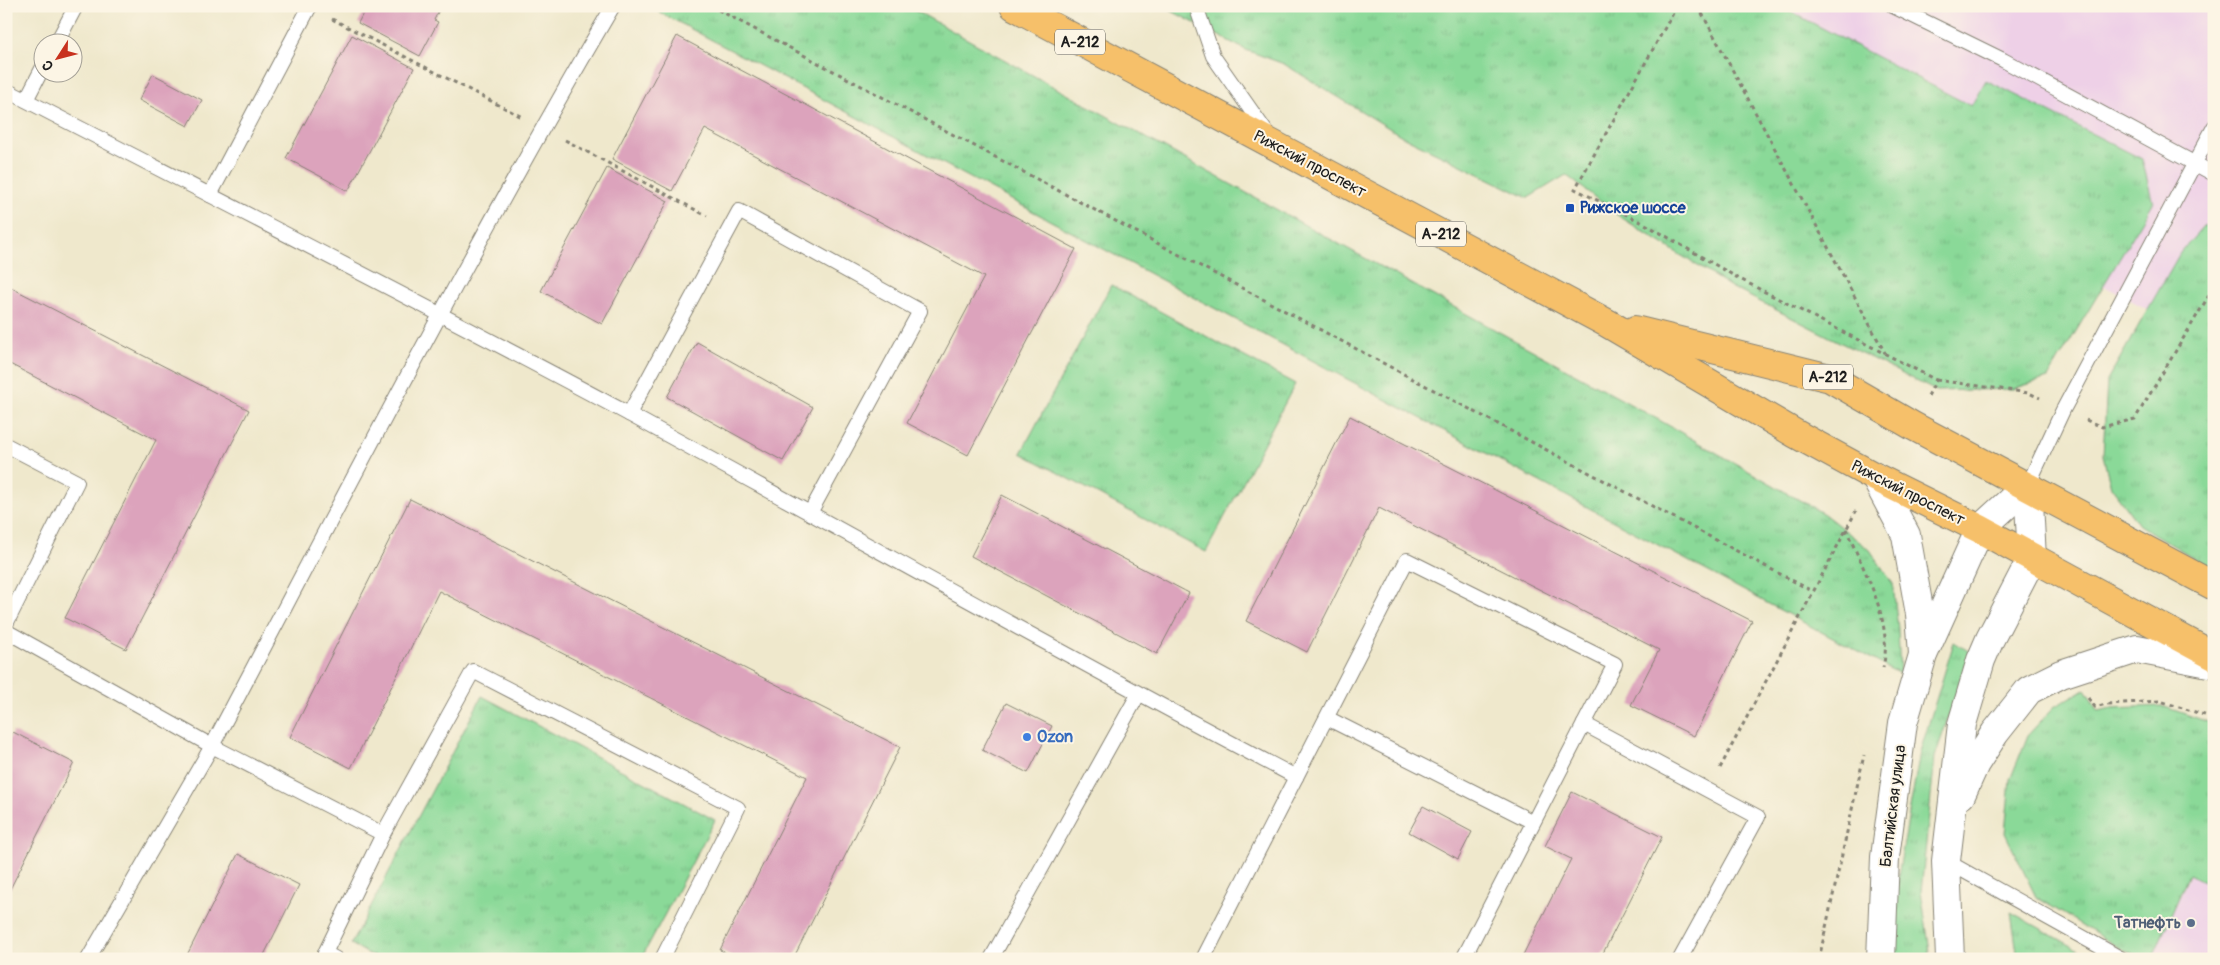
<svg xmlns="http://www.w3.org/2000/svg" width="2220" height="965" font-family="Pangolin,sans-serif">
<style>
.built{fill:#eed0e7}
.grass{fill:url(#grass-tufts);stroke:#537a5a}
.building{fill:#dca3bc}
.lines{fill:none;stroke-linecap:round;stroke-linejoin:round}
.lane-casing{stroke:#868274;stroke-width:16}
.street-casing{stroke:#868274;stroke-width:30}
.highway-casing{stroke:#868274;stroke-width:30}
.path{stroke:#868274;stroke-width:3;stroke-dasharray:4 4;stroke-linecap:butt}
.lane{stroke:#fff;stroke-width:14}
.street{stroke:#fff;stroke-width:28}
.highway{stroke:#f6c06b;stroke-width:28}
.transit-dot{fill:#1a4fb4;stroke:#fcf5e5;stroke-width:2}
.shop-dot{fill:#3f7fe0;stroke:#fcf5e5;stroke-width:2}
.service-dot{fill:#5c6f8a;stroke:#fcf5e5;stroke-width:2}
.labels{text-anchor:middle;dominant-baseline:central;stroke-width:4;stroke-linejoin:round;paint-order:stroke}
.shield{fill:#fcf5e5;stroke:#5f5d58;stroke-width:1}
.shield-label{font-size:15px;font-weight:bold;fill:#1c1c1c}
.street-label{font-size:16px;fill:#1c1c1c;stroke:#fcf5e5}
.transit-label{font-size:16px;font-weight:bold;fill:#164399;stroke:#fcf5e5;text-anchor:start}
.shop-label{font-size:16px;font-weight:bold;fill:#366cbe;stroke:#fcf5e5;text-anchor:start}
.service-label{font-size:16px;font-weight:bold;fill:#4e5e75;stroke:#fcf5e5;text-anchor:end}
</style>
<defs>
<pattern id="grass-tufts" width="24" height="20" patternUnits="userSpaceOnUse" patternTransform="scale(1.25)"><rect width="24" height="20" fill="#8ad998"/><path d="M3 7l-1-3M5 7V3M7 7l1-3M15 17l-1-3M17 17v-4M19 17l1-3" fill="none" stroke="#76ba82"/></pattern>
</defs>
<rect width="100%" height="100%" fill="#fcf5e5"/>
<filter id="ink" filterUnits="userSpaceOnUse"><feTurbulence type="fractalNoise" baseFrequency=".02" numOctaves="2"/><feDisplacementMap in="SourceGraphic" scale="10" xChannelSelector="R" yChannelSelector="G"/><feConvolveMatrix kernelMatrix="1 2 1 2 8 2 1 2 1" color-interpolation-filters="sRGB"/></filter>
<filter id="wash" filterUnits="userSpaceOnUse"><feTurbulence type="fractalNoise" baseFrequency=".0096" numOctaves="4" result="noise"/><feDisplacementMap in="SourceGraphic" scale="20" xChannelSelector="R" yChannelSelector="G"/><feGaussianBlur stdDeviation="1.12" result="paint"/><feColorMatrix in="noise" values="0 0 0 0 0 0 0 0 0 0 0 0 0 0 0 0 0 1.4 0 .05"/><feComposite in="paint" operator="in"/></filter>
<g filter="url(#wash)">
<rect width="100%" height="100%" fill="#efe8cc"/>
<g class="built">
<polygon points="1596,6 2214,6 2214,345 2104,286"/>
<polygon points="2190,874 2214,887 2214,959 2152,959"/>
</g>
<g class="grass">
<polygon points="648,6 907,6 1659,420 1824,514 1870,550 1893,584 1898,629 1900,674"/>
<polygon points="1162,6 1780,6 1971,106 1986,80 2142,159 2153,203 2048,378 2013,389 1936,391 1731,287 1619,216 1566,175 1528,198 1402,136 1284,64 1246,50"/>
<polygon points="2214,224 2214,570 2139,525 2111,487 2103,456 2107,381 2180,253 2204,226"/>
<polygon points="1111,285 1295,384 1206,552 1021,453"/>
<polygon points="1954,642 1970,652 1935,757 1921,891 1931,959 1893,959 1895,893 1920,752"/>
<polygon points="2085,689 2099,711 2111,708 2162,706 2214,724 2214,887 2189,874 2152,959 2124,951 2036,897 2005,833 2010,780 2028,735 2054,707"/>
<polygon points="482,696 715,820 641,959 378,959 351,944"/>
<polygon points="2011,912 2095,959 2018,959"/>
</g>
<g id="blocks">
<g class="building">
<polygon points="367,6 441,6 434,20 438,22 420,56 358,23"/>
<polygon points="352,35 414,68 348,191 286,158"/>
<polygon points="677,36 1076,249 968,455 907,423 984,277 705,129 672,191 612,159"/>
<polygon points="153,74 202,100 188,126 139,100"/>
<polygon points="607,168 668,201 602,324 541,291"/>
<polygon points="6,285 249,410 126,649 65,618 156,440 6,362"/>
<polygon points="697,342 813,407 783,461 667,397"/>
<polygon points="1350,416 1752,621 1694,736 1631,705 1659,650 1379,508 1307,652 1246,621"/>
<polygon points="1002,495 1189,593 1157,654 971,556"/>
<polygon points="410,499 900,747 793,959 737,959 720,950 807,777 439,591 351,768 290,737"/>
<polygon points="1006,703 1052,726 1028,773 982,750"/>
<polygon points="13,732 74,763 6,897 6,745"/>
<polygon points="1572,792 1662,837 1600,959 1521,959 1571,859 1545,846"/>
<polygon points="1423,806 1472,832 1458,859 1409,832"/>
<polygon points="238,854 299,885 262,959 185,959"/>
</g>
</g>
</g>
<g filter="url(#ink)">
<use href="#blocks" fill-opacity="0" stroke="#868274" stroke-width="1"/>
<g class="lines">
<defs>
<g id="lane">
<polyline points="1196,6 1213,56 1269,136"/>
<polyline points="1893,6 2003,60 2214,174"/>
<polyline points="57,42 76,6"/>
<path d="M6,90C213,197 420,302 625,412C849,533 1070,659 1296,777L1407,560L1615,664L1584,724L1758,817L1680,959"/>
<polyline points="26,100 42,69"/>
<polyline points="210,195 310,6"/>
<polyline points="629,414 739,211 920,311 810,513"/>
<polyline points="6,445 77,482 6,624"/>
<polyline points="2028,485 2063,410 2214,127"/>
<path d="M6,631L212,746C343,498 471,248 613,6"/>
<polyline points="1327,718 1533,822"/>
<polyline points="383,834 473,671 738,808 662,959"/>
<polyline points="1946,861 2122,959"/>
<polyline points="88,959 212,746 383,834 325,953 336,959"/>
<polyline points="991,959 1138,695"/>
<polyline points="1203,959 1296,777"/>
<polyline points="1463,959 1584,724"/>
</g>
<g id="street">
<polyline points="1875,477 1906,535 1920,614 1923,654"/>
<polyline points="1961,795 1975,764 1995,733 2029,690 2061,674 2137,649 2214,664"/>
<polyline points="1881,959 1885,857 1903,723 1923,655 1980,529 2028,485"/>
<polyline points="1950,959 1946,861 1962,724 1981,660 1990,639 2032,558 2028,485"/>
</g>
<g id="highway">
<polyline points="1014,6 1607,323 1796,434 1875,477 1980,529 2214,656"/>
<polyline points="1635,330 1830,378 1913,426 2214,586"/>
</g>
</defs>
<use href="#lane" class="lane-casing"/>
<use href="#street" class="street-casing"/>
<use href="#highway" class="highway-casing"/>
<g class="path">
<polyline points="711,6 1812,591"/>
<polyline points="1677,6 1575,189 1645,224 1738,278 1936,380 1927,398"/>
<polyline points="1698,6 1885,353"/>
<polyline points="332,19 522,117"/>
<polyline points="565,140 707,216"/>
<polyline points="1936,380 2029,393 2040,398"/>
<polyline points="2086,420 2102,427 2135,419 2214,287"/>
<path d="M1846,529C1864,572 1894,620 1883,668"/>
<polyline points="2088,698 2095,707 2106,704 2160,701 2214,718"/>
<polyline points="1720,768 1856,511"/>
<polyline points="1819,959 1864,755"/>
</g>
<use href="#lane" class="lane"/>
<use href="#street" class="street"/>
<use href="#highway" class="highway"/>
</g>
</g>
<rect class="transit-dot" x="1565" y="203" width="10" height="10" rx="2.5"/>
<circle class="shop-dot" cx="1027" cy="737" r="5"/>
<circle class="service-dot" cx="2191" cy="923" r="5"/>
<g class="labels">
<g class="shield">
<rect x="1055" y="29.5" width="50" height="25" rx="4"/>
<rect x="1416" y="221.5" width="50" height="25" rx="4"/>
<rect x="1803" y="364.5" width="50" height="25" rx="4"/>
</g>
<g class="shield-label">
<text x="1080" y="42">А-212</text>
<text x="1441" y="234">А-212</text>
<text x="1828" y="377">А-212</text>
</g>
<g class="street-label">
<text transform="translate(1310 164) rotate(28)">Рижский проспект</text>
<text transform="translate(1908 493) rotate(27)">Рижский проспект</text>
<text transform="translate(1893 806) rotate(-83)">Балтийская улица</text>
</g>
<g class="transit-label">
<text x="1580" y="208">Рижское шоссе</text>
</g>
<g class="shop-label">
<text x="1037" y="737">Ozon</text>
</g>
<g class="service-label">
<text x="2181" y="923">Татнефть</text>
</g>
</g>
<rect width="2220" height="965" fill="none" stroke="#fcf5e5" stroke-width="25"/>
<g transform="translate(58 58) rotate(234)"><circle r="24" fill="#fcf5e5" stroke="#a29e95"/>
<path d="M0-4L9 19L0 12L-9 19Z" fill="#c8321e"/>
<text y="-8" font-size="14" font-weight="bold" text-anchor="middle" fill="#1c1c1c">С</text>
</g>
</svg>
